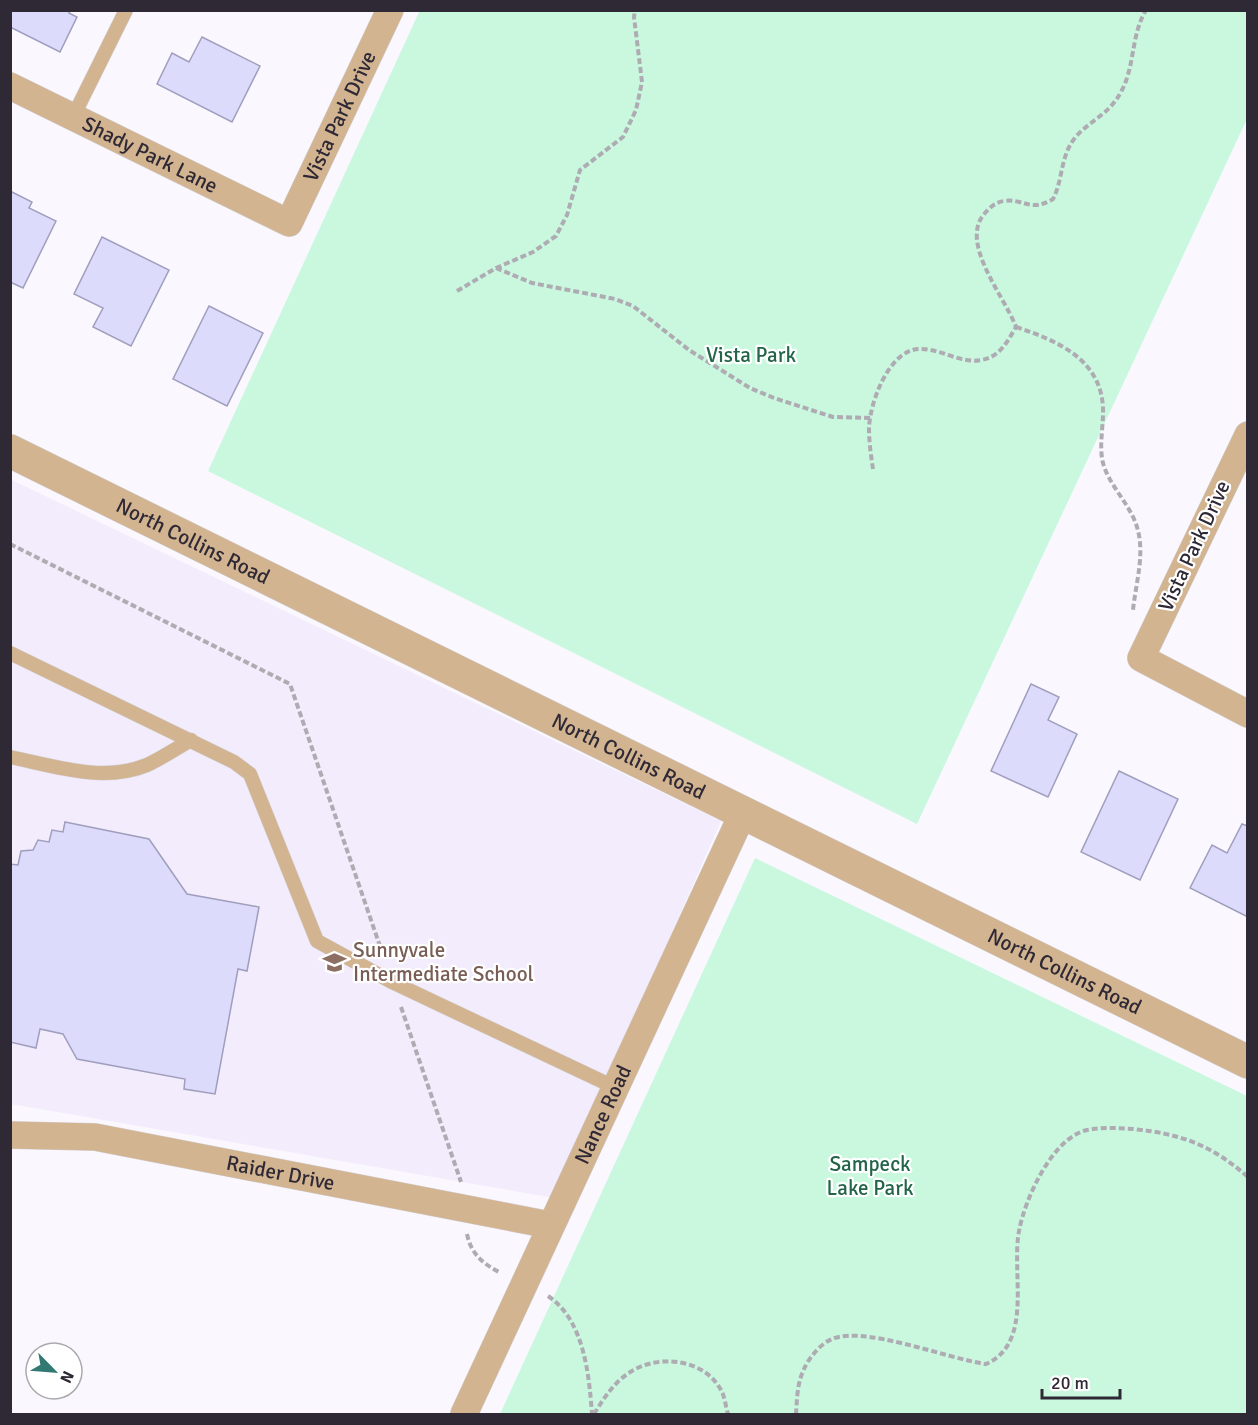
<svg xmlns="http://www.w3.org/2000/svg" width="1258" height="1425" font-family="Signika,sans-serif">
<style>
.built{fill:#f3ecfc}
.green{fill:#c9f8df}
.building{fill:#dddbfb;stroke:#a09ebd;stroke-width:1.5}
.lines{fill:none;stroke-linecap:round;stroke-linejoin:round}
.service-casing{stroke:#d5d3da;stroke-width:15}
.minor-casing{stroke:#d5d3da;stroke-width:28}
.tertiary-casing{stroke:#d5d3da;stroke-width:34}
.path{stroke:#aeabb3;stroke-width:4;stroke-dasharray:6 3;stroke-linecap:butt}
.service{stroke:#d2b490;stroke-width:14}
.minor{stroke:#d2b490;stroke-width:27}
.tertiary{stroke:#d2b490;stroke-width:33}
.labels{text-anchor:middle;dominant-baseline:central;stroke-width:4.5;stroke-linejoin:round;paint-order:stroke}
.street-label{font-size:21px;fill:#2f2935;stroke:#fff}
.park-label{font-size:21px;fill:#236548;stroke:#fff}
.education-label{font-size:21px;fill:#785e54;stroke:#fff;text-anchor:start}
</style>
<rect width="100%" height="100%" fill="#faf8fe"/>
<polygon class="built" points="10,479 721,821 555,1198 11,1104"/>
<g class="green">
<polygon points="420,10 1247,11 1247,119 917,824 208,471"/>
<polygon points="755,858 1247,1096 1247,1414 500,1414"/>
</g>
<g class="building">
<polygon points="10,10 70,10 69,13 77,17 60,52 10,27"/>
<polygon points="202,37 260,66 232,122 157,84 172,53 189,62"/>
<polygon points="10,191 32,202 29,208 56,221 23,288 10,282"/>
<polygon points="102,237 169,270 131,346 93,327 103,308 74,294"/>
<polygon points="209,306 263,333 227,406 173,379"/>
<polygon points="1031,684 1059,697 1048,720 1077,734 1048,797 991,771"/>
<polygon points="1119,771 1178,799 1140,880 1081,852"/>
<polygon points="65,822 149,839 187,894 259,907 247,971 238,969 215,1094 184,1089 185,1079 77,1059 63,1034 40,1029 36,1048 10,1042 10,864 18,865 21,851 33,850 38,840 49,842 52,830 63,832"/>
<polygon points="1242,824 1248,826 1248,917 1190,888 1212,845 1227,853"/>
</g>
<g class="lines">
<defs>
<g id="service">
<polyline points="73,117 126,10"/>
<polyline points="10,653 234,762 250,774 317,941 392,982 614,1087"/>
<path d="M10,757C54,766 103,783 147,765C162,758 177,748 191,740"/>
</g>
<g id="minor">
<path id="s1" d="M10,86L289,223L390,10"/>
<polyline points="1248,435 1141,658 1248,714"/>
<path id="s2" d="M10,1135L95,1137L550,1225"/>
<path id="s3" d="M464,1414L742,815"/>
</g>
<g id="tertiary">
<path id="s4" d="M10,451L1248,1062"/>
</g>
</defs>
<use href="#service" class="service-casing"/>
<use href="#minor" class="minor-casing"/>
<use href="#tertiary" class="tertiary-casing"/>
<g class="path">
<polyline points="496,268 532,283 615,299 633,306 689,350 750,388 774,398 833,417 871,418"/>
<polyline points="457,291 496,268 533,252 556,236 567,215 580,170 623,137 636,110 642,82 634,17 635,10"/>
<path d="M1016,327C1059,341 1104,361 1103,413C1103,429 1099,447 1103,463C1109,485 1128,502 1136,524C1146,552 1136,581 1133,610"/>
<path d="M873,469C871,456 869,442 869,428C870,402 889,350 919,349C940,348 960,364 981,360C1000,357 1007,342 1016,327C1005,297 958,242 985,213C990,207 996,202 1004,201C1024,198 1030,213 1053,199C1063,180 1060,158 1074,139C1089,120 1109,116 1122,90C1135,65 1131,35 1146,10"/>
<polyline points="10,544 290,684 383,955"/>
<polyline points="401,1007 461,1182"/>
<path d="M467,1234C471,1254 483,1264 501,1273"/>
<path d="M548,1296C584,1320 589,1374 592,1414"/>
<path d="M594,1414C603,1400 612,1385 626,1375C654,1353 705,1357 722,1392C725,1398 726,1408 728,1414"/>
<path d="M796,1414C797,1400 797,1383 804,1369C809,1358 820,1344 832,1339C864,1325 948,1359 986,1364C1034,1343 1011,1273 1019,1231C1025,1199 1052,1138 1087,1130C1102,1127 1118,1128 1133,1129C1182,1134 1211,1145 1248,1177"/>
</g>
<use href="#service" class="service"/>
<use href="#minor" class="minor"/>
<use href="#tertiary" class="tertiary"/>
</g>
<defs>
<symbol id="school-bare" viewBox="-9 -9 18 18"><path d="M0-5L7-2L0 1L-7-2ZM-4 1L0 2.5L4 1V4Q0 6-4 4Z" fill="#8d6e63" stroke="#fff" stroke-width="2.5" paint-order="stroke"/></symbol>
</defs>
<g fill-rule="evenodd">
<use href="#school-bare" x="318" y="946" width="33" height="33"/>
</g>
<g class="labels">
<g class="street-label">
<text stroke="none"><textPath href="#s1" startOffset="429">Vista Park Drive</textPath></text>
<text stroke="none"><textPath href="#s1" startOffset="156">Shady Park Lane</textPath></text>
<text stroke="none"><textPath href="#s4" startOffset="204">North Collins Road</textPath></text>
<text transform="translate(1194 546) rotate(-65)">Vista Park Drive</text>
<text stroke="none"><textPath href="#s4" startOffset="690">North Collins Road</textPath></text>
<text stroke="none"><textPath href="#s4" startOffset="1176">North Collins Road</textPath></text>
<text stroke="none"><textPath href="#s3" startOffset="330">Nance Road</textPath></text>
<text stroke="none"><textPath href="#s2" startOffset="274">Raider Drive</textPath></text>
</g>
<g class="park-label">
<text x="751" y="355">Vista Park</text>
<text x="870" y="1164">Sampeck<tspan x="870" dy="24">Lake Park</tspan></text>
</g>
<g class="education-label">
<text x="353" y="950">Sunnyvale<tspan x="353" dy="24">Intermediate School</tspan></text>
</g>
</g>
<rect width="1258" height="1425" fill="none" stroke="#2f2935" stroke-width="24"/>
<g transform="translate(54 1371) rotate(115)"><circle r="28" fill="#ffffff" stroke="#aca9ae" stroke-width="1.5"/>
<path d="M0-4.5L10 22L0 15L-10 22Z" fill="#327973"/>
<text y="-9" font-size="16" font-weight="bold" text-anchor="middle" fill="#2f2935">N</text>
</g>
<path d="M1042 1389v9h78v-9" fill="none" stroke="#2f2935" stroke-width="3"/>
<text x="1051" y="1389" font-size="18" fill="#2f2935" stroke="#ffffff" stroke-width="4.5" paint-order="stroke">20 m</text>
</svg>
